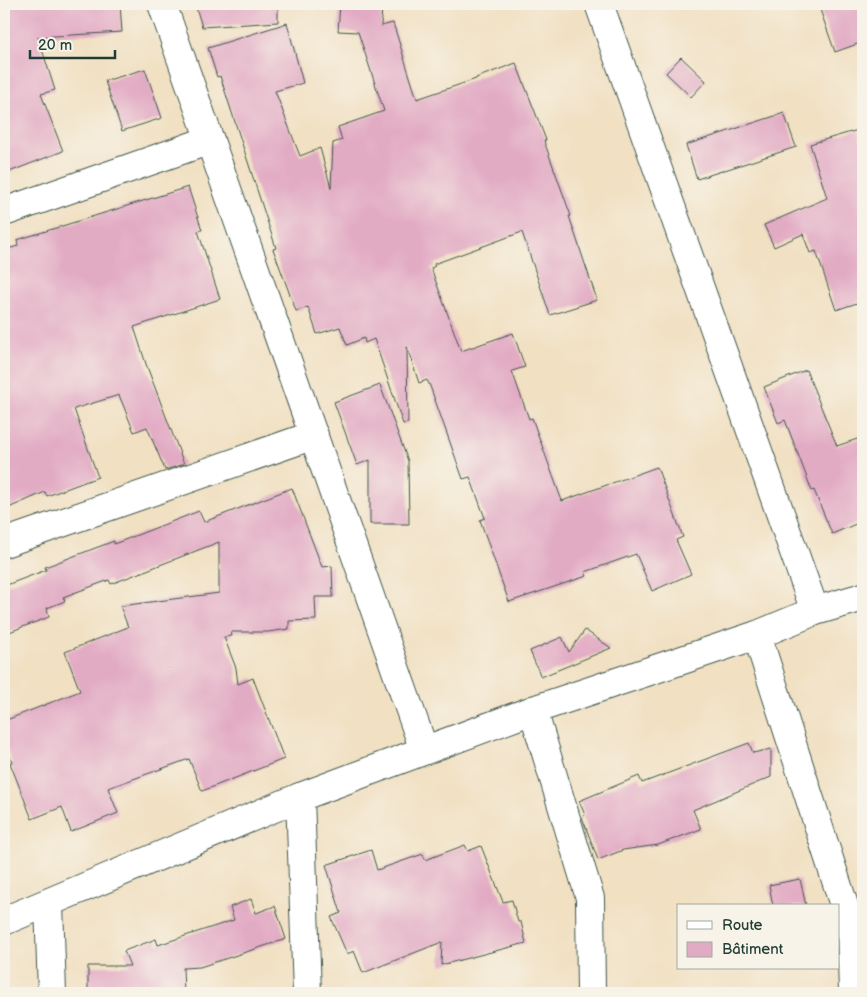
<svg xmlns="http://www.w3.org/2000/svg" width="867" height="997" font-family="'Balsamiq Sans',sans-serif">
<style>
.building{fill:#e2abc4}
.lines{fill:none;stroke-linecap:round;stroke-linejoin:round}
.minor-casing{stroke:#3e5549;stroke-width:30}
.minor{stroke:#fff;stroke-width:28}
</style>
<rect width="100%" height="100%" fill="#f7f3e8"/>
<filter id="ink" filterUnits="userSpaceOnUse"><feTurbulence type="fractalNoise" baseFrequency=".02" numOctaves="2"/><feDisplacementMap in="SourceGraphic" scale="10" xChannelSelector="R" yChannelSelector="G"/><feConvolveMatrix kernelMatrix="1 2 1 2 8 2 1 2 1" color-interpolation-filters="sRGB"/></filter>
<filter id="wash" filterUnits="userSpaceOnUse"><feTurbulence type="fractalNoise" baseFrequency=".0096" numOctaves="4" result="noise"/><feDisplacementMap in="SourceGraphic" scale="20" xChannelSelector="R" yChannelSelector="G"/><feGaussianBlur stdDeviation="1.12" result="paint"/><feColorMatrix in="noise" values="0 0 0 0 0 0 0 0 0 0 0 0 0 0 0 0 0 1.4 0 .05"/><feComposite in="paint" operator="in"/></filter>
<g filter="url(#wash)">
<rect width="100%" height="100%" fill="#f1e0c2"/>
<g id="blocks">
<g class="building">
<polygon points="4,4 120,4 122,32 38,37 55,90 41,94 63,151 4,174"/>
<polygon points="195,4 278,4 278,22 202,27"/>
<polygon points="340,4 382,4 381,26 393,23 417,99 476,79 476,78 516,63 546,140 544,141 571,216 569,216 597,300 550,315 522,232 434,264 435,266 431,268 461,351 513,333 525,367 512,371 529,419 532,418 562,501 657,467 683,537 676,540 691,574 652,591 636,554 585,572 587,576 509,602 480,520 485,518 470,477 463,479 430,386 427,380 419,383 407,347 408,423 403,424 374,339 365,343 364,338 347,345 340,327 317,334 308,307 296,311 273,249 276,248 220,76 217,77 208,48 287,23 303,83 275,91 300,156 320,148 331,188 333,143 342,140 338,127 384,111 358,32 338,31"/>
<polygon points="818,4 863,4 863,42 835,52"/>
<polygon points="681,57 706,81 691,97 666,73"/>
<polygon points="145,69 162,118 122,131 105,81"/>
<polygon points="784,113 796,147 697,179 686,145"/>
<polygon points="858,130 863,145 863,301 836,310 816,251 810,253 803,234 774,247 764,225 827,198 810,144"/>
<polygon points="188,187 202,230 198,231 220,299 134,327 146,364 184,464 165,470 147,427 134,432 119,395 74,409 98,477 47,496 45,492 4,510 4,250 18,246 17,240"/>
<polygon points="806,370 837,446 863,437 863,521 832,534 814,490 812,491 785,420 778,423 764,387"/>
<polygon points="380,385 408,461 409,524 370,524 370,460 357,465 334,402"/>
<polygon points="292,488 322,567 332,566 333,597 315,597 316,620 289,621 289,629 268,632 231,632 232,636 224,637 236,668 238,684 253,678 284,759 202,791 189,759 108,788 118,813 71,832 62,807 32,819 10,763 12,762 4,741 4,721 80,691 65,652 128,627 120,606 219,593 219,542 111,584 109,580 63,597 65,601 47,608 49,617 4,634 4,586 46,570 45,567 114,541 114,544 199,511 204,522"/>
<polygon points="585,630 611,648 541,677 530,651 562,637 569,652"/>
<polygon points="749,743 753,753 771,749 771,777 693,810 701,829 658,845 623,850 598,860 582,817 585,815 579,801 639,776 642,783"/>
<polygon points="465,845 468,851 481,846 503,902 512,900 518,922 521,922 526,943 441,965 442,942 363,973 354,951 347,954 331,917 341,913 326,865 371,850 377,870 423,854 425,860"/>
<polygon points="800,879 806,906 773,906 769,885"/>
<polygon points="251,899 256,913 275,906 286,939 200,967 183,968 184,993 88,993 88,966 130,966 124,951 156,939 158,945 234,920 230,907"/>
</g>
</g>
</g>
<g filter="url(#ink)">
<use href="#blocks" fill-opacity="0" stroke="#3e5549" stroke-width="1"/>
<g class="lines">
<defs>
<g id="minor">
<polyline points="162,4 424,750"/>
<polyline points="599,4 815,611"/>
<polyline points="4,212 210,140"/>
<polyline points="4,543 314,435"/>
<polyline points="757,635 851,927 853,993"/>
<polyline points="533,710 590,898 591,993"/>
<polyline points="300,797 307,993"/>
<polyline points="49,904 52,993"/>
<polyline points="4,921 300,797 533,710 757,635 815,611 863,597"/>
</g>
</defs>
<use href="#minor" class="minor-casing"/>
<use href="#minor" class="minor"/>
</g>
</g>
<rect width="867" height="997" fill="none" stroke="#f7f3e8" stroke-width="20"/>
<rect x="677" y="904" width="162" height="65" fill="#f7f3e8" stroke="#a1aaa0"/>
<rect x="687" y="921" width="25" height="8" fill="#ffffff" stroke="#a1aaa0"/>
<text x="722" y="930" font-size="15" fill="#1f3d34">Route</text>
<rect x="687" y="942" width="25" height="15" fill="#e2abc4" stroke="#a1aaa0"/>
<text x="722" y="954" font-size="15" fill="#1f3d34">Bâtiment</text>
<path d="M30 50v8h85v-8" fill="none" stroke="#1f3d34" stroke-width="2.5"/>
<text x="38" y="50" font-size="15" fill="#1f3d34" stroke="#f7f3e8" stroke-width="4" paint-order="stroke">20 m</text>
</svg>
